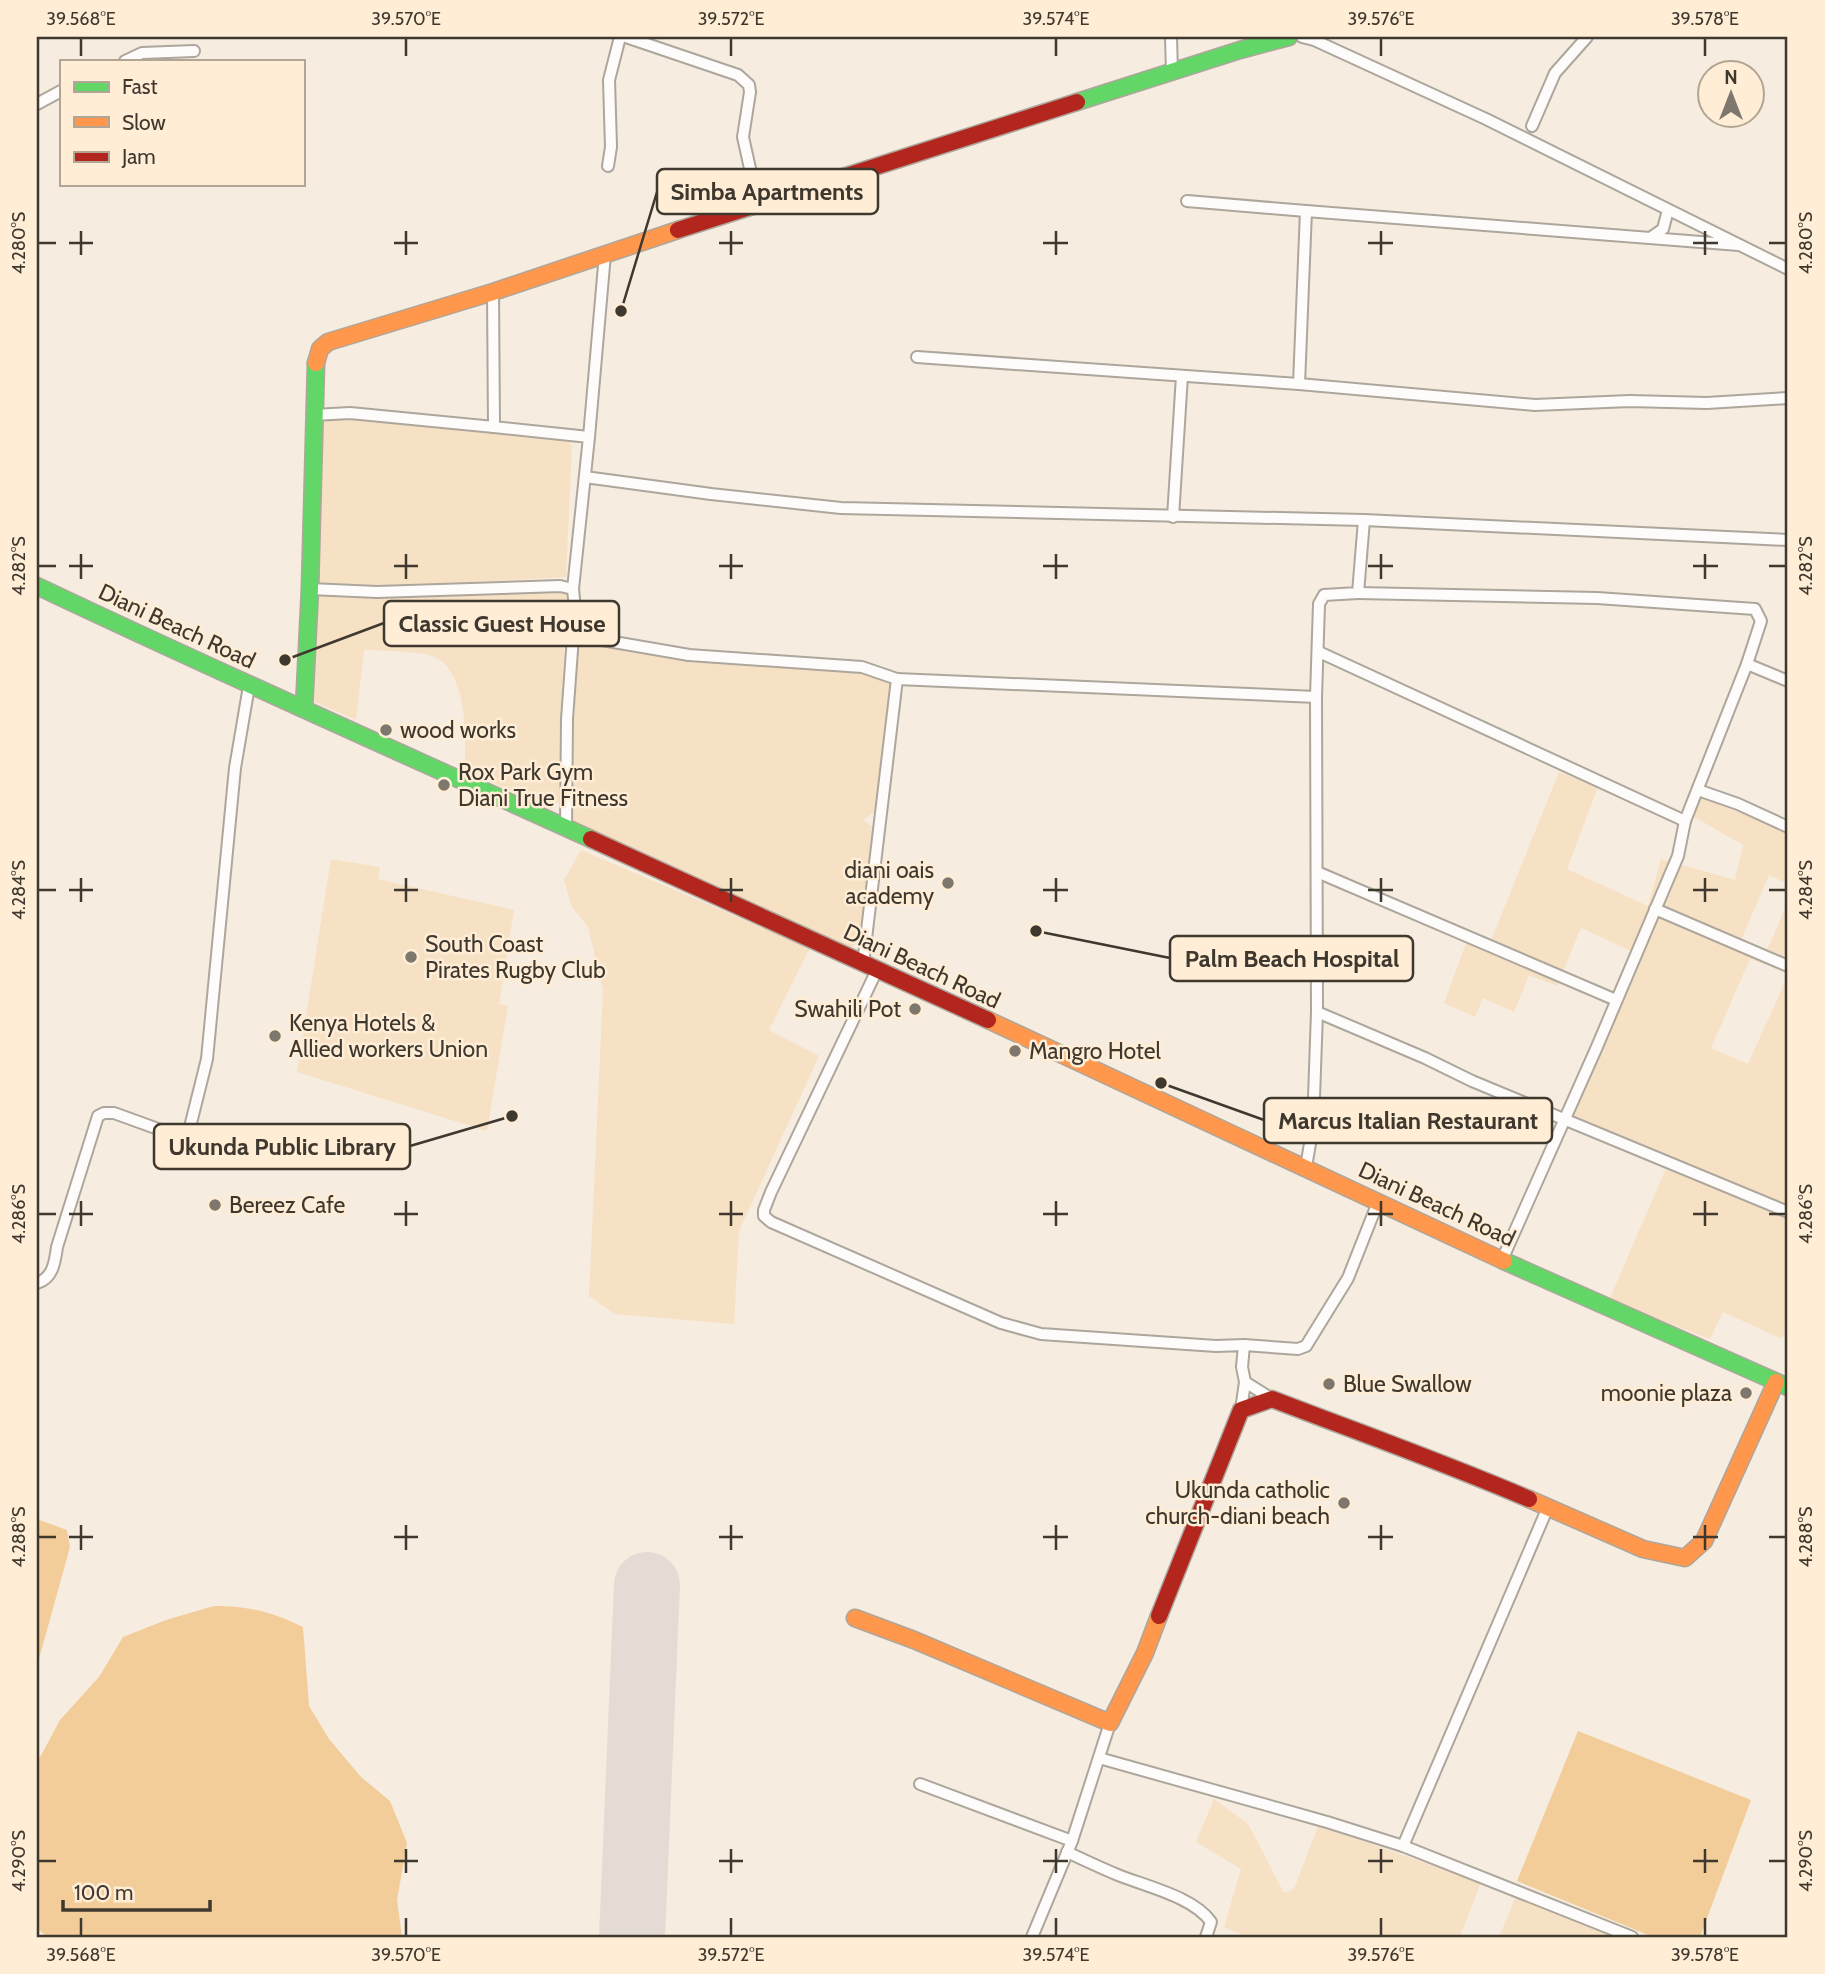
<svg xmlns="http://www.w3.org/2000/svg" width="1825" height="1974" font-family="Cabin,sans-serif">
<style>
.green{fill:#f7e1c5}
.forest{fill:#f2cd9a}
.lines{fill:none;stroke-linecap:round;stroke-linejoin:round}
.runway{stroke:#e4dcd4;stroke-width:66}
.street-casing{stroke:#ada69c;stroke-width:14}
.fast-casing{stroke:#ada69c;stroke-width:19}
.slow-casing{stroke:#ada69c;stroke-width:19}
.jam-casing{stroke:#ada69c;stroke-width:19}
.street{stroke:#fefcfa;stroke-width:10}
.fast{stroke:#63d668;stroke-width:16}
.slow{stroke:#ff974d;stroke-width:16}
.jam{stroke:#b3261e;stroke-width:16}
.ticks{fill:none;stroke:#3e382f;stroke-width:2.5}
.poi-dot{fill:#7e776d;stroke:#ffedd6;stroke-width:2.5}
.labels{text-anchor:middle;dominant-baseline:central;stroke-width:5;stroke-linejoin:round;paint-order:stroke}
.street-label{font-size:23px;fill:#3e382f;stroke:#ffedd6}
.poi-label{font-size:23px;fill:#3e382f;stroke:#ffedd6;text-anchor:start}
.leader{fill:none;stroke:#3e382f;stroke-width:2.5}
.callout-dot{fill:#3e382f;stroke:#ffedd6;stroke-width:2.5}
.callout{fill:#ffedd6;stroke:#3e382f;stroke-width:2.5}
.callout-label{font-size:24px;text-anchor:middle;font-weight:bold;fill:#3e382f}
.neatline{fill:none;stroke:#3e382f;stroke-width:2.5}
.ticks-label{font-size:18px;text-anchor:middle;fill:#3e382f}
</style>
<rect width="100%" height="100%" fill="#f6ecdf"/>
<g class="green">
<polygon points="350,417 567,440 572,446 566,577 376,588 313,585 319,419"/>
<path d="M566,591L559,801L551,810L464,769C467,740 467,672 435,657C422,651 381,651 364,650L356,720L304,697L314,595L370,597Z"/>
<polygon points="578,640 865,669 891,685 876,811 863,820 875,829 863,939 851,947 569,822"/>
<polygon points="1559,772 1598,787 1567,869 1648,906 1661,859 1735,880 1743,845 1691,815 1701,798 1788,831 1788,884 1769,875 1741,940 1767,950 1786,906 1788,906 1788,973 1750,959 1711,1048 1748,1064 1788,975 1788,1324 1782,1339 1723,1312 1710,1339 1609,1300 1671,1157 1572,1115 1642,956 1581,928 1557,986 1529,975 1514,1012 1483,998 1475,1017 1444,1003 1468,938 1488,948"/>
<polygon points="581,850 810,948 769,1030 819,1056 739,1231 734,1324 615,1314 589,1296 603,990 588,927 572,907 564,880"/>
<polygon points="331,859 380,867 378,879 514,910 499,1004 508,1006 487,1131 297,1072"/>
<polygon points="1214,1799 1248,1824 1284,1893 1294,1889 1318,1826 1481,1882 1460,1937 1247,1937 1224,1927 1241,1869 1196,1842"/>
<polygon points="1516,1896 1622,1937 1499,1937"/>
</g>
<g class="forest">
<polygon points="37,1519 67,1530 70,1547 37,1666"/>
<path d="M214,1606C249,1606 272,1612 303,1627L309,1706L329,1739L361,1777L390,1801L407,1843L397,1900L402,1937H47L37,1928V1763L60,1720L99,1677L123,1637L166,1620Z"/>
<polygon points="1578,1731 1751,1800 1700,1937 1653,1937 1517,1881"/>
</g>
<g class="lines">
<polyline class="runway" points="632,1937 647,1585"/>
<defs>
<g id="street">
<polyline points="626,37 738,75 749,85 750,92 743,137 753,182 755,205"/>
<polyline points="1171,37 1172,73"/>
<polyline points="1302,37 1314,40 1486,119 1788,269"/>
<polyline points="125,61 142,53 194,51"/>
<polyline points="37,104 61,91"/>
<polyline points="1532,126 1555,73 1587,37"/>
<polyline points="608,166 611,147 609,80 620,37"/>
<polyline points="1187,201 1306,211"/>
<polyline points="1650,238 1663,229 1668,210"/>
<polyline points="493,292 494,427 589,437 573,589 575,609 567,719 566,829"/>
<polyline points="917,357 1299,384 1535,405 1630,401 1707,403 1788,398"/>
<polyline points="1299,384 1306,211 1739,245"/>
<polyline points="314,415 350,413 494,427"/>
<polyline points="589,437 605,254"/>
<polyline points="585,477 711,494 841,508 1364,520 1788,540"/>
<polyline points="1173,517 1182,376"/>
<polyline points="310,589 377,592 560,586 573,589"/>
<polyline points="1358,593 1597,598 1755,609 1761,621 1747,664 1685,821 1678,856 1596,1049 1502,1260"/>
<polyline points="573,635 689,655 862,667 897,679 863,964"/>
<polyline points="1319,652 1685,821"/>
<polyline points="1747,664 1788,681"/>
<polyline points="897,679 1316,697"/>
<polyline points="1698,790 1738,804 1788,827"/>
<polyline points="1317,872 1616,1000"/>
<polyline points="1655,909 1788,966"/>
<polyline points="877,970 771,1192 764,1210 764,1216 771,1222 1001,1323 1041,1334 1216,1346 1244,1345 1242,1367 1245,1382 1241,1410"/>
<polyline points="1317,1012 1425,1058 1472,1081 1788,1212"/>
<polyline points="1306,1167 1313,1126 1317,1012 1316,697 1319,604 1324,595 1358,593 1364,520"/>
<path d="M37,1283C53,1278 55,1262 57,1247L98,1116L104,1113H114L172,1134H184L189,1131L207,1059L235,768L249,686"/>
<polyline points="1244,1345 1298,1349 1306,1346 1348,1278 1378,1202"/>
<polyline points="1245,1382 1272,1399"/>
<polyline points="1099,1758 1327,1822 1403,1846 1632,1937"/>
<polyline points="920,1784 1072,1841"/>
<polyline points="1403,1846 1548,1507"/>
<path d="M1067,1852C1084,1860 1101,1868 1118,1875C1145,1886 1194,1897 1211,1922L1206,1937"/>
<polyline points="1032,1937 1072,1841 1110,1723"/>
</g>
<g id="fast">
<polyline points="1077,102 1240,50 1289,37"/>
<path d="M37,586C220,673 406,755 591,839"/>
<polyline points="304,708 310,589 316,363"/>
<polyline points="1504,1261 1788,1387"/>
</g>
<g id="slow">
<polyline points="316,363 320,349 328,342 493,292 678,230"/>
<polyline points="988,1020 1504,1261"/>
<polyline points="1529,1499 1643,1549 1685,1558 1704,1541 1776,1382"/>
<polyline points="855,1618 914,1640 1110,1723 1145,1653 1159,1616"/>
</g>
<g id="jam">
<polyline points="678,230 1077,102"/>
<polyline points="591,839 988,1020"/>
<path d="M1159,1616L1241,1410L1272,1399C1358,1432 1445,1463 1529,1499"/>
</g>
</defs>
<use href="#street" class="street-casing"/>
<use href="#fast" class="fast-casing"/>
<use href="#slow" class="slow-casing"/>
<use href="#jam" class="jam-casing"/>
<use href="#street" class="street"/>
<use href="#fast" class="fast"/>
<use href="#slow" class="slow"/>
<use href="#jam" class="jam"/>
</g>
<path class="ticks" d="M81,38V56M406,38V56M731,38V56M1056,38V56M1381,38V56M1705,38V56M81,231V255M406,231V255M731,231V255M1056,231V255M1381,231V255M1705,231V255M38,243H56M69,243H93M394,243H418M719,243H743M1043,243H1068M1368,243H1393M1693,243H1718M1769,243H1786M81,554V579M406,554V579M731,554V579M1056,554V579M1381,554V579M1705,554V579M38,566H56M69,566H93M394,566H418M719,566H743M1043,566H1068M1368,566H1393M1693,566H1718M1769,566H1786M81,878V902M406,878V902M731,878V902M1056,878V902M1381,878V902M1705,878V902M38,890H56M69,890H93M394,890H418M719,890H743M1043,890H1068M1368,890H1393M1693,890H1718M1769,890H1786M81,1201V1226M406,1201V1226M731,1201V1226M1056,1201V1226M1381,1201V1226M1705,1201V1226M38,1214H56M69,1214H93M394,1214H418M719,1214H743M1043,1214H1068M1368,1214H1393M1693,1214H1718M1769,1214H1786M81,1525V1550M406,1525V1550M731,1525V1550M1056,1525V1550M1381,1525V1550M1705,1525V1550M38,1537H56M69,1537H93M394,1537H418M719,1537H743M1043,1537H1068M1368,1537H1393M1693,1537H1718M1769,1537H1786M406,1849V1873M731,1849V1873M1056,1849V1873M1381,1849V1873M1705,1849V1873M38,1861H56M394,1861H418M719,1861H743M1043,1861H1068M1368,1861H1393M1693,1861H1718M1769,1861H1786M81,1918V1936M406,1918V1936M731,1918V1936M1056,1918V1936M1381,1918V1936M1705,1918V1936"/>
<g class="poi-dot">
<circle cx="386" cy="730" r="7"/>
<circle cx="444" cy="785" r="7"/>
<circle cx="948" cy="883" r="7"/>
<circle cx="411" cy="957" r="7"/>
<circle cx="915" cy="1009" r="7"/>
<circle cx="275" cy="1036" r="7"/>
<circle cx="1015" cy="1051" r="7"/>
<circle cx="215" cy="1205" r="7"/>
<circle cx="1329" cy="1384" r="7"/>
<circle cx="1746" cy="1393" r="7"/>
<circle cx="1344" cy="1503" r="7"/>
</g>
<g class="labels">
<g class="street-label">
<text transform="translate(177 626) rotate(25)">Diani Beach Road</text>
<text transform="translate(922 966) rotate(25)">Diani Beach Road</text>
<text transform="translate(1437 1204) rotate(25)">Diani Beach Road</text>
</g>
<g class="poi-label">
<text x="400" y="730">wood works</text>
<text x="458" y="772">Rox Park Gym<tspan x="458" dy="26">Diani True Fitness</tspan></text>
<text x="934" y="870" text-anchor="end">diani oais<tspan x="934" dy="26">academy</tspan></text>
<text x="425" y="944">South Coast<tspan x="425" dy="26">Pirates Rugby Club</tspan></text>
<text x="901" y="1009" text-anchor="end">Swahili Pot</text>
<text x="289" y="1023">Kenya Hotels &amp;<tspan x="289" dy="26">Allied workers Union</tspan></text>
<text x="1029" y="1051">Mangro Hotel</text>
<text x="229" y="1205">Bereez Cafe</text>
<text x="1343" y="1384">Blue Swallow</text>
<text x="1732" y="1393" text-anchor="end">moonie plaza</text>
<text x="1330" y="1490" text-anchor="end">Ukunda catholic<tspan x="1330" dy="26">church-diani beach</tspan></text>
</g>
</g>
<path class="leader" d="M621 311L657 192M285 660L384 623M1036 931L1170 958M1161 1083L1264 1120M512 1116L410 1146"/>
<g class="callout-dot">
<circle cx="621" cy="311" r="7"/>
<circle cx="285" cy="660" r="7"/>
<circle cx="1036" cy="931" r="7"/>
<circle cx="1161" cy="1083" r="7"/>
<circle cx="512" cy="1116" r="7"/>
</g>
<g class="callout">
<rect x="657" y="169" width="221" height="45" rx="7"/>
<rect x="384" y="601" width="235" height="45" rx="7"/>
<rect x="1170" y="936" width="243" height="45" rx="7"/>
<rect x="1264" y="1098" width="288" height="45" rx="7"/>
<rect x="154" y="1124" width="256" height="45" rx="7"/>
</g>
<g class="callout-label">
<text x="767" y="200">Simba Apartments</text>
<text x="502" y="632">Classic Guest House</text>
<text x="1292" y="967">Palm Beach Hospital</text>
<text x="1408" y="1129">Marcus Italian Restaurant</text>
<text x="282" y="1155">Ukunda Public Library</text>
</g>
<rect width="1825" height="1974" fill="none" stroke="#ffedd6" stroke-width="77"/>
<rect x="60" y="60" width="245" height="126" fill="#ffedd6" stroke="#b2a593" stroke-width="2"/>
<rect x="74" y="82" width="35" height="10" fill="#63d668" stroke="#b2a593" stroke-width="2"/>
<text x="122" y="94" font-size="21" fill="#3e382f">Fast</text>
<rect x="74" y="117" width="35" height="10" fill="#ff974d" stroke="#b2a593" stroke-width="2"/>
<text x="122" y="130" font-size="21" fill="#3e382f">Slow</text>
<rect x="74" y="152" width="35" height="10" fill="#b3261e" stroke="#b2a593" stroke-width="2"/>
<text x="122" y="164" font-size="21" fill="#3e382f">Jam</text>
<g transform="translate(1731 94)"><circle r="33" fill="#ffedd6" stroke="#b2a593" stroke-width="2"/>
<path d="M0-5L12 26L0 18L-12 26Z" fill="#7e776d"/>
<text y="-10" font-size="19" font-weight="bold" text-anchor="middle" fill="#3e382f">N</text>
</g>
<path d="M63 1900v10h147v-10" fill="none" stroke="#3e382f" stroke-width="3.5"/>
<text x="74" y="1900" font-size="21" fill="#3e382f" stroke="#ffedd6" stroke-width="5" paint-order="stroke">100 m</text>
<rect x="38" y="38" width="1748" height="1898" class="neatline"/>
<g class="ticks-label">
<text x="81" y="25">39.568°E</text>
<text x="406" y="25">39.570°E</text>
<text x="731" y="25">39.572°E</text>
<text x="1056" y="25">39.574°E</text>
<text x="1381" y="25">39.576°E</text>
<text x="1705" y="25">39.578°E</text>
<text transform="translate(19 243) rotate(-90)" y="6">4.280°S</text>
<text transform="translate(1806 243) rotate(-90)" y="6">4.280°S</text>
<text transform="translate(19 566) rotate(-90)" y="6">4.282°S</text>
<text transform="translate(1806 566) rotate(-90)" y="6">4.282°S</text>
<text transform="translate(19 890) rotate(-90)" y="6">4.284°S</text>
<text transform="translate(1806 890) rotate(-90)" y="6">4.284°S</text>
<text transform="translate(19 1214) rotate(-90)" y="6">4.286°S</text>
<text transform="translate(1806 1214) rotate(-90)" y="6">4.286°S</text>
<text transform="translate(19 1537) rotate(-90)" y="6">4.288°S</text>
<text transform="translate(1806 1537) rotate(-90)" y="6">4.288°S</text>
<text transform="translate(19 1861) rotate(-90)" y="6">4.290°S</text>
<text transform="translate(1806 1861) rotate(-90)" y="6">4.290°S</text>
<text x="81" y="1961">39.568°E</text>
<text x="406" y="1961">39.570°E</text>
<text x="731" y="1961">39.572°E</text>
<text x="1056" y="1961">39.574°E</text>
<text x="1381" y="1961">39.576°E</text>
<text x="1705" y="1961">39.578°E</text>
</g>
</svg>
